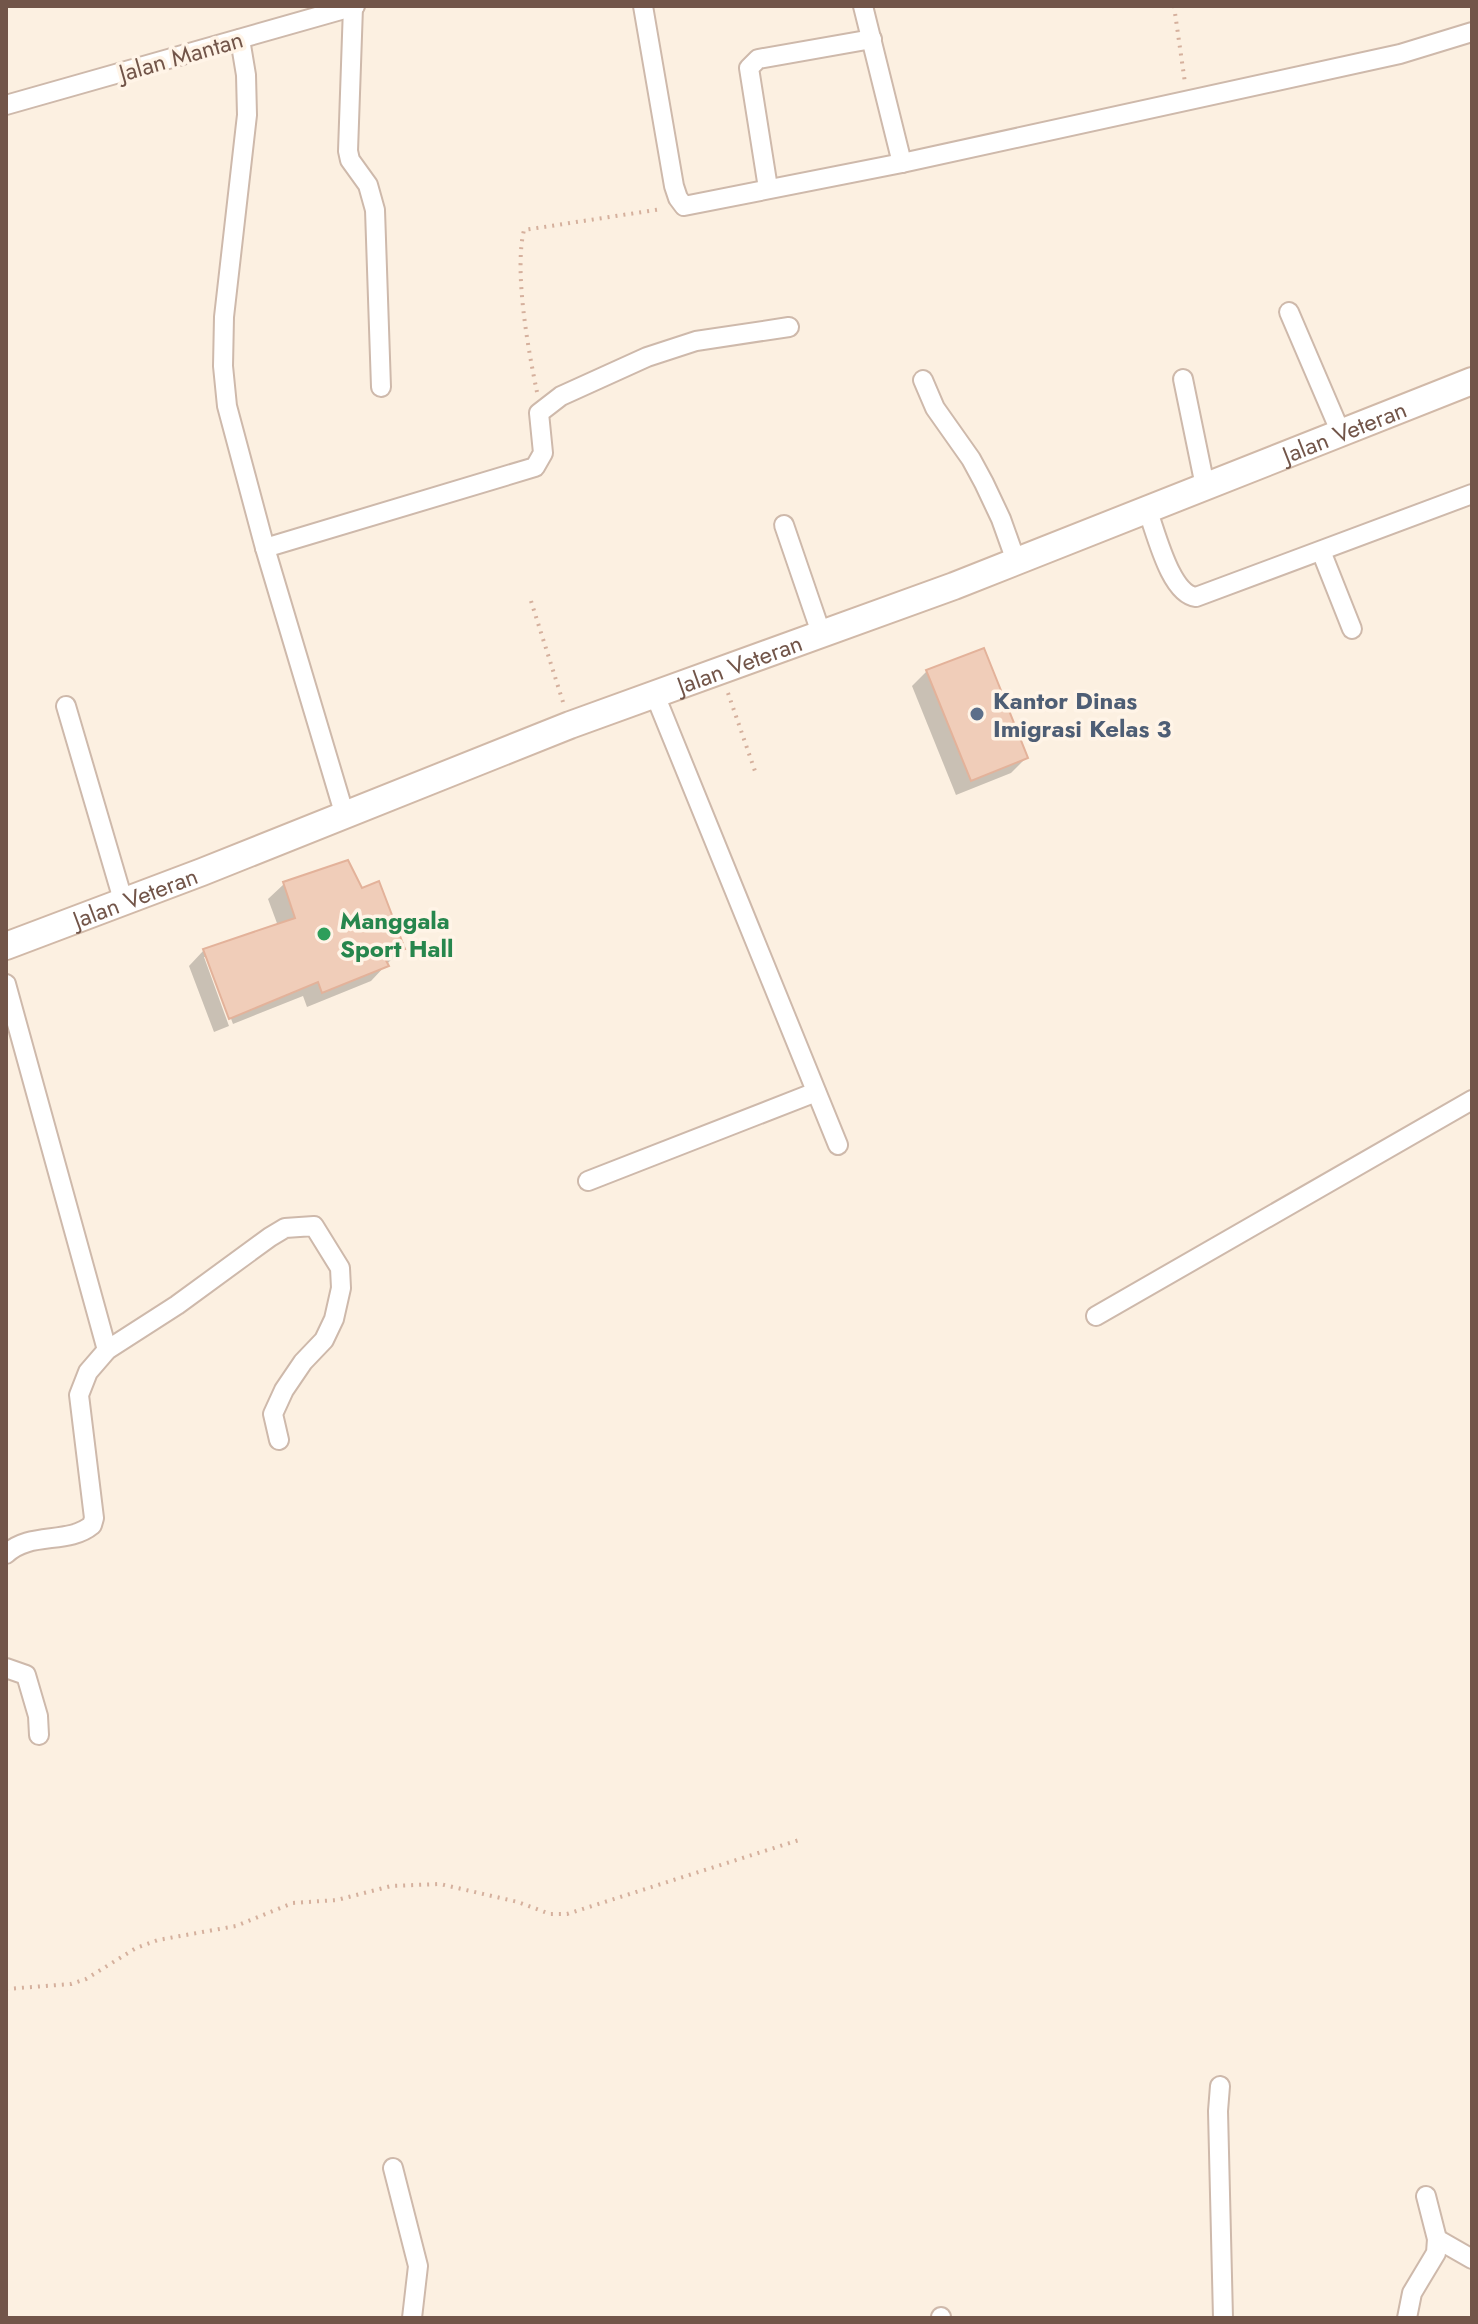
<svg xmlns="http://www.w3.org/2000/svg" width="1478" height="2324" font-family="Jost,sans-serif">
<style>
.shadow{fill:#0003}
.building{fill:#f0cdb9;stroke:#e3b29a;stroke-width:2}
.lines{fill:none;stroke-linecap:round;stroke-linejoin:round}
.street-casing{stroke:#ceb9ab;stroke-width:22}
.secondary-casing{stroke:#d1b9a8;stroke-width:30}
.path{stroke:#d5b09d;stroke-width:4;stroke-dasharray:2 6;stroke-linecap:butt}
.street{stroke:#fff;stroke-width:18}
.secondary{stroke:#fff;stroke-width:26}
.service-dot{fill:#5c6f8a;stroke:#fff4e7;stroke-width:3}
.leisure-dot{fill:#2e9e5b;stroke:#fff4e7;stroke-width:3}
.labels{text-anchor:middle;dominant-baseline:central;stroke-width:7;stroke-linejoin:round;paint-order:stroke}
.street-label{font-size:24px;fill:#725549;stroke:#fff4e7}
.service-label{font-size:24px;font-weight:bold;fill:#4e5e75;stroke:#fff4e7;text-anchor:start}
.leisure-label{font-size:24px;font-weight:bold;fill:#27864d;stroke:#fff4e7;text-anchor:start}
</style>
<rect width="100%" height="100%" fill="#fcf0e1"/>
<g class="shadow">
<polygon points="927,671 1026,758 1011,773 956,795 912,686"/>
<polygon points="347,862 361,891 402,948 371,981 307,1007 303,996 233,1024 208,957 204,957 229,1026 214,1032 189,966 204,950 278,926 268,899 284,884"/>
</g>
<g class="building">
<polygon points="984,648 1028,758 971,781 926,670"/>
<polygon points="348,860 362,888 379,881 405,949 383,955 389,966 322,993 318,982 229,1019 203,949 295,918 283,882"/>
</g>
<g class="lines">
<defs>
<g id="street">
<polyline points="643,6 674,186 678,198 684,206 902,163 1400,54 1472,32"/>
<polyline points="863,6 902,163"/>
<polyline points="353,7 348,151 350,160 368,185 375,210 381,387"/>
<polyline points="240,39 246,75 247,115 224,317 223,366 227,406 265,548 345,816"/>
<polyline points="6,105 355,6"/>
<polyline points="768,188 749,68 758,59 872,39"/>
<polyline points="1289,312 1340,431"/>
<polyline points="1183,379 1205,486"/>
<polyline points="923,380 935,408 971,459 984,483 1001,519 1016,561"/>
<path d="M1147,509C1156,532 1170,594 1196,597L1472,494"/>
<polyline points="784,525 821,633"/>
<polyline points="265,548 535,467 543,453 539,413 561,396 647,357 696,341 789,327"/>
<polyline points="1321,551 1352,629"/>
<polyline points="655,695 838,1145"/>
<polyline points="66,706 123,900"/>
<polyline points="6,984 107,1350"/>
<polyline points="588,1181 816,1092"/>
<polyline points="1096,1316 1472,1100"/>
<path d="M6,1554C30,1531 68,1545 92,1525L94,1518L79,1395L88,1372L107,1350L177,1305L270,1237L285,1228L314,1226L340,1268L341,1288L334,1319L324,1340L303,1362L284,1390L273,1414L279,1440"/>
<polyline points="6,1668 26,1675 38,1716 39,1735"/>
<polyline points="1220,2086 1218,2111 1223,2318"/>
<polyline points="393,2168 418,2266 412,2318"/>
<polyline points="1437,2239 1472,2259"/>
<polyline points="941,2317 941,2318"/>
<polyline points="1407,2318 1412,2293 1436,2253 1437,2239 1426,2196"/>
</g>
<g id="secondary">
<path id="s1" d="M6,946L202,872L570,725L954,586L1472,381"/>
</g>
</defs>
<use href="#street" class="street-casing"/>
<use href="#secondary" class="secondary-casing"/>
<g class="path">
<polyline points="1174,6 1185,83"/>
<path d="M537,392C528,349 514,271 524,230L662,209"/>
<polyline points="531,601 563,702"/>
<polyline points="728,693 756,774"/>
<polyline points="6,1989 71,1984 86,1979 136,1948 158,1940 236,1926 293,1903 337,1900 391,1886 440,1884 518,1902 550,1914 567,1914 799,1840"/>
</g>
<use href="#street" class="street"/>
<use href="#secondary" class="secondary"/>
</g>
<circle class="service-dot" cx="977" cy="714" r="8"/>
<circle class="leisure-dot" cx="324" cy="934" r="8"/>
<g class="labels">
<g class="street-label">
<text transform="translate(181 56) rotate(-16)">Jalan Mantan</text>
<text stroke="none"><textPath href="#s1" startOffset="1434">Jalan Veteran</textPath></text>
<text stroke="none"><textPath href="#s1" startOffset="786">Jalan Veteran</textPath></text>
<text stroke="none"><textPath href="#s1" startOffset="138">Jalan Veteran</textPath></text>
</g>
<g class="service-label">
<text x="993" y="700">Kantor Dinas<tspan x="993" dy="28">Imigrasi Kelas 3</tspan></text>
</g>
<g class="leisure-label">
<text x="340" y="920">Manggala<tspan x="340" dy="28">Sport Hall</tspan></text>
</g>
</g>
<rect width="1478" height="2324" fill="none" stroke="#725549" stroke-width="16"/>
</svg>
